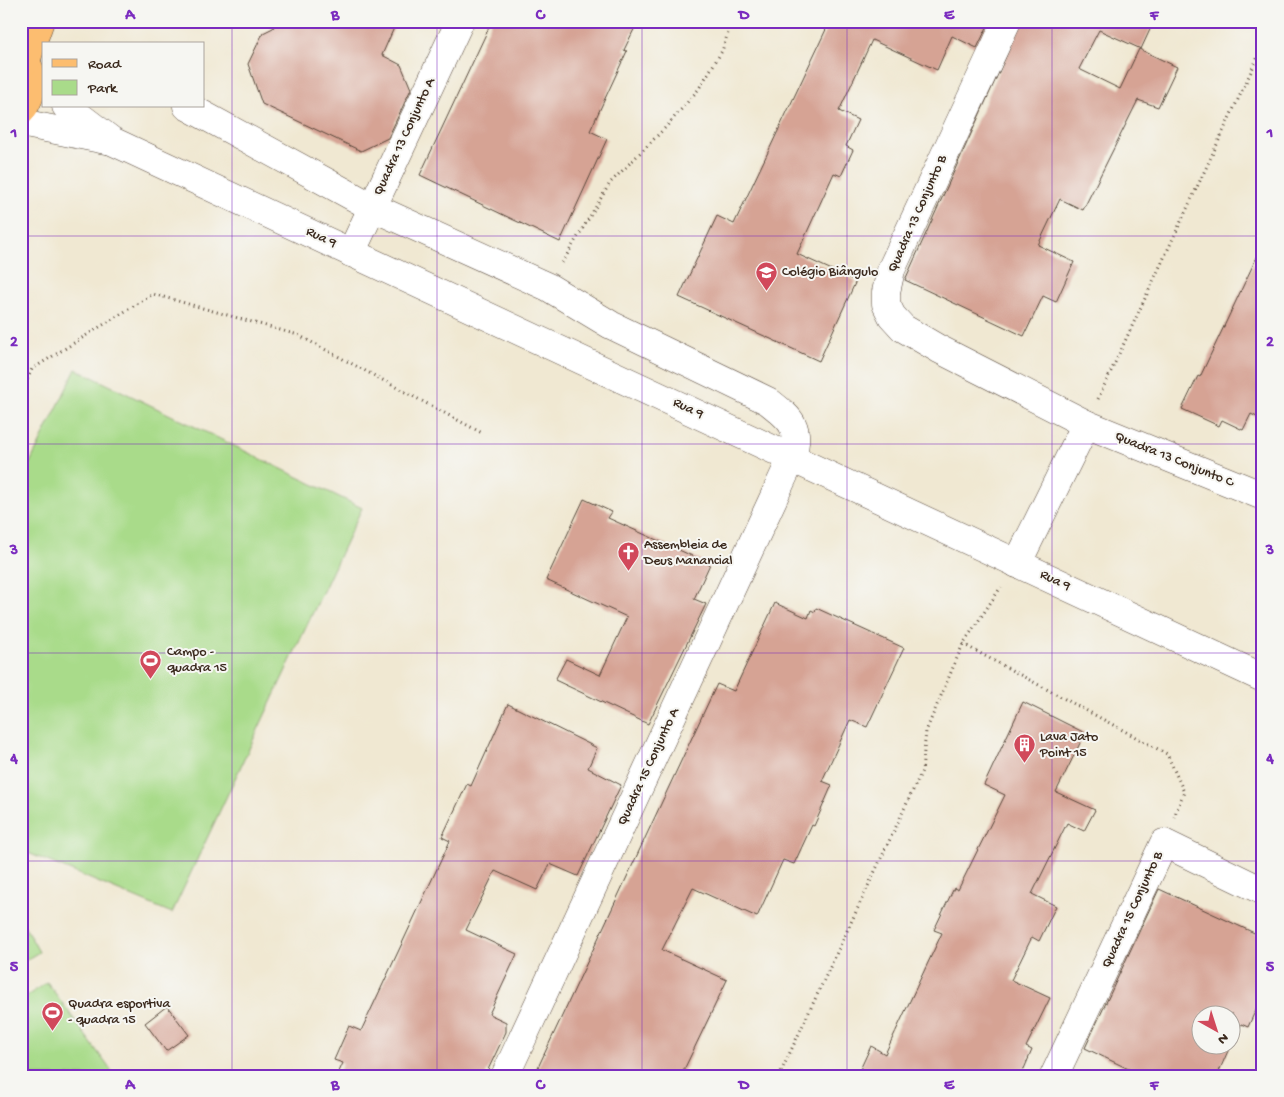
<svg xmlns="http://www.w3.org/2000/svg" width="1284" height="1097" font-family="'Gochi Hand',sans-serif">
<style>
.green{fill:#a9db8a;stroke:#728254}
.building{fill:#d6a394}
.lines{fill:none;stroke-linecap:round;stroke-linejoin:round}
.minor-casing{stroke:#564639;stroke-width:29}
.major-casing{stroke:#564639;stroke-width:29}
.path{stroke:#564639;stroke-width:3;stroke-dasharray:1 4;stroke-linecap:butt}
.minor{stroke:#fff;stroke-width:28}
.major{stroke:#fcbd6f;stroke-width:28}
.grid{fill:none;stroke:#7b2cbf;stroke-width:1;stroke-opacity:0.55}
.labels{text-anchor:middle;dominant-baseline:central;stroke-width:4;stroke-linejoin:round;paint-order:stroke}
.street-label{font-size:14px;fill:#3b2a1e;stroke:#f6f6f2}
.poi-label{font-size:14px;fill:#3b2a1e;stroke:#f6f6f2;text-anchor:start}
.neatline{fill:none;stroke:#7b2cbf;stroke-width:2}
.grid-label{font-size:16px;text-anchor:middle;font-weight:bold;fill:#7b2cbf}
</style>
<rect width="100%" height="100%" fill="#f6f6f2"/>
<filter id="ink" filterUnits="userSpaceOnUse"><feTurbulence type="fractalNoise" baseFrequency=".02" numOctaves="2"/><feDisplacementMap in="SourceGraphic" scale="10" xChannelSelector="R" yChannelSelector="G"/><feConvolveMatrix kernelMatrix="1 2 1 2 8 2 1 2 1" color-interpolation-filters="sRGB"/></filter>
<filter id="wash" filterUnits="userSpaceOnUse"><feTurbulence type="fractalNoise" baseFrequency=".0096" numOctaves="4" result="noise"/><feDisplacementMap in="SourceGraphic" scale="20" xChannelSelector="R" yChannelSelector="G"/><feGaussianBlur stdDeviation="1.12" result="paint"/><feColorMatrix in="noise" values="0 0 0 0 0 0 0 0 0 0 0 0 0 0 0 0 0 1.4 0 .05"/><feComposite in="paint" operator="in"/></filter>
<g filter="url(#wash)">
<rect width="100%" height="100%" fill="#f0e8d2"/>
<g class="green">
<polygon points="76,369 362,508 172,913 21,850 21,481"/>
<polygon points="24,925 39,952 21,963 21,927"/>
<polygon points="47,982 115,1076 30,1076 21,1062 21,1000"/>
</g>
<g id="blocks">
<g class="building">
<polygon points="277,21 397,21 382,55 401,65 411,89 388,138 361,151 262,104 248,64 263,33 273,28"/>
<polygon points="492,21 638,21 624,50 627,51 590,131 607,139 560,242 420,175"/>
<polygon points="830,21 990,21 977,48 952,36 937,70 872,40 839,111 858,120 846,146 853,150 841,176 834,173 797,254 856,281 819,361 679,297 717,216 734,224"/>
<polygon points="1022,21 1154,21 1141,49 1099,30 1079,69 1120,89 1139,49 1177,67 1158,107 1138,100 1083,210 1060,199 1038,245 1074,262 1056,302 1043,296 1024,336 905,280"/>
<polygon points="1263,244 1263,420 1251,414 1243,430 1222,420 1219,426 1182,409 1198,376 1200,377"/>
<polygon points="584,499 612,512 608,518 710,564 694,599 706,604 648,724 555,680 566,659 600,675 627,617 546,580"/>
<polygon points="775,603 808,618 811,610 815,612 816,608 904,648 867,727 850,720 822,781 832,785 814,826 812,825 794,864 783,860 757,917 693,888 662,950 727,980 681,1076 534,1076 717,684 734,691"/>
<polygon points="1023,702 1085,733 1056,792 1095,810 1084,831 1067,823 1032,894 1056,906 1039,941 1032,937 1011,980 1050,998 1026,1047 1032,1050 1021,1076 857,1076 871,1046 885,1054 942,933 934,930 954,888 958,890 1005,795 984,785"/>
<polygon points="508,704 597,748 588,768 621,785 578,876 550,864 537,890 495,871 466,930 517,954 489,1014 506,1022 506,1032 485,1076 337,1076 343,1063 334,1060 349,1026 361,1031 450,841 442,837 467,784 471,786"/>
<polygon points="1159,889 1263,937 1263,994 1248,1027 1241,1024 1232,1044 1232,1014 1202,1014 1202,1044 1231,1044 1217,1076 1143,1076 1085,1048"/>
<polygon points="167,1006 189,1035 166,1051 145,1023"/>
</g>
</g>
</g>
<g filter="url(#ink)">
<use href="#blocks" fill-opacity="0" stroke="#564639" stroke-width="1"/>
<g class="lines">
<defs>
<g id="minor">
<polyline points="1007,21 891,270 886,292 886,304 892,316 903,328 939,349 1086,424 1263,496"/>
<polyline points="66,106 112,141 1263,678"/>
<path d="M187,106L372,207L548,287L611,325L768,401C792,420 801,426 792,458L505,1076"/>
<polyline points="21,123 106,140"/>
<polyline points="351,253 460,21"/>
<polyline points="1017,564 1086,424"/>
<polyline points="1054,1076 1164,843 1263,891"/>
</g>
<g id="major">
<path d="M21,56C36,72 35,94 21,111"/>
<polyline points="26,61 40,21"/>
</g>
</defs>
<use href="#minor" class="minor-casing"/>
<use href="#major" class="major-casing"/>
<g class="path">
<polyline points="562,263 610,183 665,128 698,90 722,51 732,21"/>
<polyline points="21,393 32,369 153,294 298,335 482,433"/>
<polyline points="1098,399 1263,46"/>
<polyline points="963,644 1167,754 1184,792 1174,817"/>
<polyline points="779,1076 922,771 926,731 963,644 1001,587"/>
</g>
<use href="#minor" class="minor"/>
<use href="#major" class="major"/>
</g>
</g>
<path class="grid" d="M232,21V1076M437,21V1076M642,21V1076M847,21V1076M1052,21V1076M21,236H1263M21,444H1263M21,653H1263M21,861H1263"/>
<defs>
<symbol id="school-pin" viewBox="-11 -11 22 30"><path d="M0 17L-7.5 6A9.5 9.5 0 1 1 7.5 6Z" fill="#d1495b" stroke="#f6f6f2"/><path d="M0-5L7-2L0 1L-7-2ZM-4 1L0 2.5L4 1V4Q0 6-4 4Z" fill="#fff"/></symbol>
<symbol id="church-pin" viewBox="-11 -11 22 30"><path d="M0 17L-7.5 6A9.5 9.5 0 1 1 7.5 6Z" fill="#d1495b" stroke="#f6f6f2"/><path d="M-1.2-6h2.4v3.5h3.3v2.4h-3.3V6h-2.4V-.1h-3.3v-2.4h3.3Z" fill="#fff"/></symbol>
<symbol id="stadium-pin" viewBox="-11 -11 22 30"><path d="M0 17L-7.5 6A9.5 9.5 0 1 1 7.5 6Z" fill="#d1495b" stroke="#f6f6f2"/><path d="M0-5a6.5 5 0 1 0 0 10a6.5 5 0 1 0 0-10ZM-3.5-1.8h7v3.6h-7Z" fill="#fff"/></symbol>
<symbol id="building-pin" viewBox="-11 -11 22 30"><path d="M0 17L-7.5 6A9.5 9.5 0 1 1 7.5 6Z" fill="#d1495b" stroke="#f6f6f2"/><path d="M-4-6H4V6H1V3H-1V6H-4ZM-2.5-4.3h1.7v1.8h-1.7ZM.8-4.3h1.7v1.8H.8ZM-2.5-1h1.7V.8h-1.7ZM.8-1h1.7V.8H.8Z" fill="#fff"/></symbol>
</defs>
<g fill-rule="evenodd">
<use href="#school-pin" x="754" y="260" width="25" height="34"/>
<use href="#church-pin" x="616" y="540" width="25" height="34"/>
<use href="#stadium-pin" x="138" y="648" width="25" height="34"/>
<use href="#building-pin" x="1012" y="732" width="25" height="34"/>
<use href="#stadium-pin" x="40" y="1000" width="25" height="34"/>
</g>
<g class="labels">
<g class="street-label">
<text transform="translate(405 137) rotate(-65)">Quadra 13 Conjunto A</text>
<text transform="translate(918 214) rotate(-66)">Quadra 13 Conjunto B</text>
<text transform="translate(321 238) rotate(25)">Rua 9</text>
<text transform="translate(688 409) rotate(25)">Rua 9</text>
<text transform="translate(1174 460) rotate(22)">Quadra 13 Conjunto C</text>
<text transform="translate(1055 581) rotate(25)">Rua 9</text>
<text transform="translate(649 767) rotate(-65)">Quadra 15 Conjunto A</text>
<text transform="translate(1133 910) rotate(-65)">Quadra 15 Conjunto B</text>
</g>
<g class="poi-label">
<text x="782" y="272">Colégio Biângulo</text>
<text x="644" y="545">Assembleia de<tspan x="644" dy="16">Deus Manancial</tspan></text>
<text x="167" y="652">Campo -<tspan x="167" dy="16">quadra 15</tspan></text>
<text x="1040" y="737">Lava Jato<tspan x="1040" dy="16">Point 15</tspan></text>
<text x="68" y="1004">Quadra esportiva<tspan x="68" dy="16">- quadra 15</tspan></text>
</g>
</g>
<rect width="1284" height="1097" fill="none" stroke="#f6f6f2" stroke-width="55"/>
<rect x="42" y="42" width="162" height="65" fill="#f6f6f2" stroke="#aba49d"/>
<rect x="52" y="59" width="25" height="8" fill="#fcbd6f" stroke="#aba49d"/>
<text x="88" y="68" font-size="15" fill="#3b2a1e">Road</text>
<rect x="52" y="80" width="25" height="15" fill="#a9db8a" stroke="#aba49d"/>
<text x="88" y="92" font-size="15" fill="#3b2a1e">Park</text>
<g transform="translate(1216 1030) rotate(141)"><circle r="24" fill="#f6f6f2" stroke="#aba49d"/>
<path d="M0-4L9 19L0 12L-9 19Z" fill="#d1495b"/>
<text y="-8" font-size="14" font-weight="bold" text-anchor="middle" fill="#3b2a1e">N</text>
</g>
<rect x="28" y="28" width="1228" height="1042" class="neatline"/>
<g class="grid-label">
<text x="130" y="19">A</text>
<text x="335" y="19">B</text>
<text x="540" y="19">C</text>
<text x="744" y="19">D</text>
<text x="949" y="19">E</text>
<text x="1154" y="19">F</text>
<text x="14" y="137">1</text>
<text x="1270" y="137">1</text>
<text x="14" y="346">2</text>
<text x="1270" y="346">2</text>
<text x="14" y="554">3</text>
<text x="1270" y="554">3</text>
<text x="14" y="763">4</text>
<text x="1270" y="763">4</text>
<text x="14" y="971">5</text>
<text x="1270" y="971">5</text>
<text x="130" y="1089">A</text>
<text x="335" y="1089">B</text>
<text x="540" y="1089">C</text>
<text x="744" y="1089">D</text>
<text x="949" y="1089">E</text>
<text x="1154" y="1089">F</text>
</g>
</svg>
